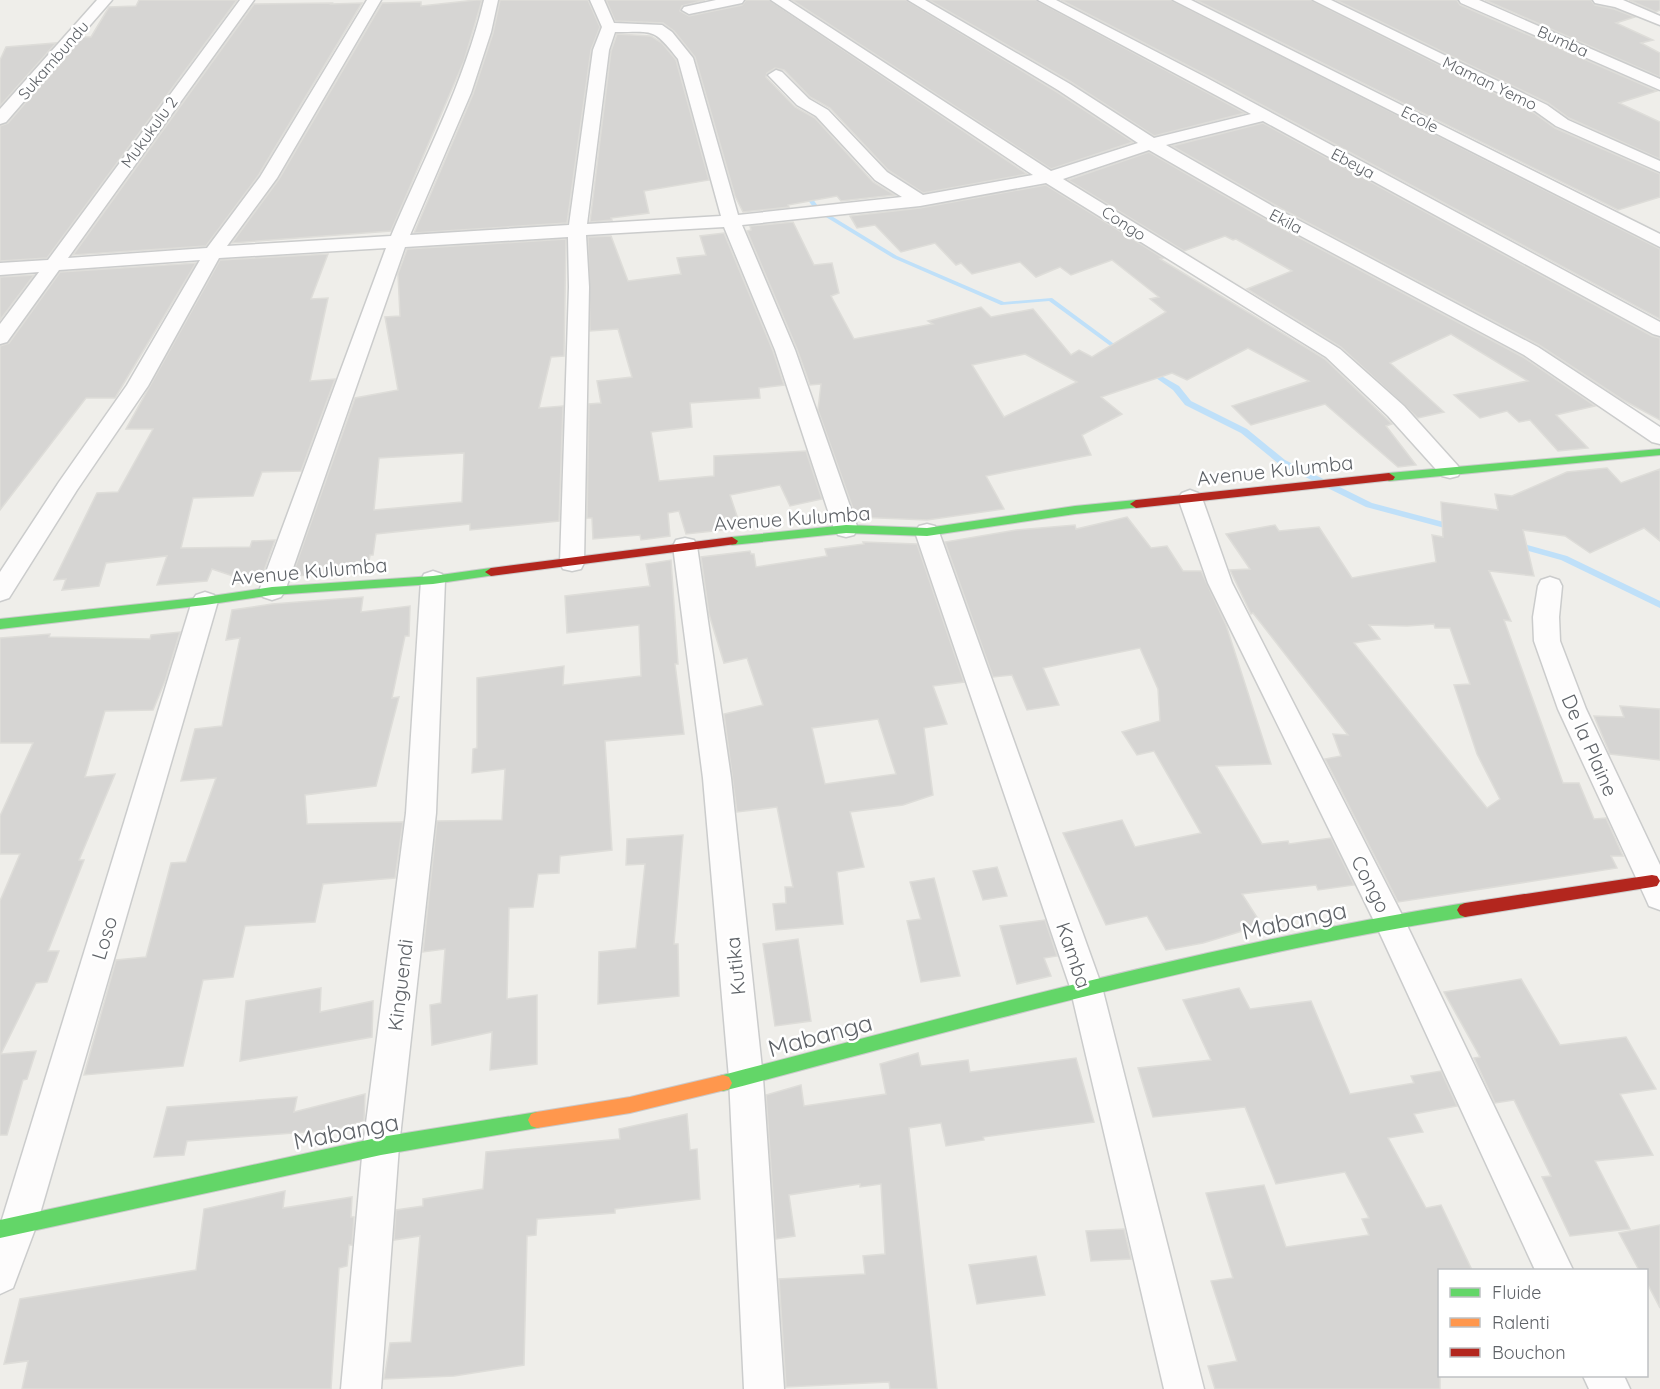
<svg xmlns="http://www.w3.org/2000/svg" width="1660" height="1389" font-family="Quicksand,sans-serif">
<style>
.lines{fill:none;stroke-linecap:round;stroke-linejoin:round}
.stream{fill:#bfe0f9;fill-rule:evenodd}
.building{fill:#d6d5d3;stroke:#deddd9;stroke-width:1.5;fill-rule:evenodd}
.street-casing{stroke:#cbcccc;stroke-width:3}
.fast-casing{stroke:#cacacb;stroke-width:2}
.slow-casing{stroke:#cacacb;stroke-width:2}
.jam-casing{stroke:#cacacb;stroke-width:2}
.street{fill:#fdfcfc;fill-rule:evenodd}
.fast{fill:#63d668;fill-rule:evenodd}
.slow{fill:#ff974d;fill-rule:evenodd}
.jam{fill:#b3261e;fill-rule:evenodd}
.labels{text-anchor:middle;dominant-baseline:central;stroke-width:5;stroke-linejoin:round;paint-order:stroke}
.far-street-label{font-size:16px;fill:#5f6368;stroke:#fff}
.street-label{font-size:20px;fill:#5f6368;stroke:#fff}
.near-street-label{font-size:24px;fill:#5f6368;stroke:#fff}
</style>
<rect width="100%" height="100%" fill="#efeeea"/>
<g class="lines">
<g class="stream">
<polygon points="803,191 807,191 820,209 897,256 1004,302 1052,298 1125,352 1122,354 1120,353 1049,301 1001,305 893,258 816,211 802,192"/>
<polygon points="1151,370 1179,386 1191,401 1247,429 1285,460 1372,503 1455,525 1456,527 1452,530 1366,507 1279,464 1241,433 1185,405 1173,390 1149,373 1147,372"/>
<polygon points="1517,542 1567,556 1660,601 1660,608 1561,560 1514,547 1513,545"/>
</g>
</g>
<g class="building">
<polygon points="139,0 237,0 47,258 0,261 0,126 8,123 82,37 91,37 109,7 136,6"/>
<polygon points="476,0 482,0 464,61 391,231 232,243 279,179 382,3 421,2 421,6"/>
<polygon points="500,0 588,0 600,27 591,50 567,223 414,233 473,94 493,33"/>
<polygon points="606,0 705,0 682,6 680,11 689,16 742,5 746,0 769,0 1027,174 923,193 888,170 830,108 810,97 784,70 775,68 767,73 766,77 795,107 815,118 873,182 895,195 841,201 837,196 788,205 789,207 743,212 735,196 695,57 674,31 663,23 615,21"/>
<polygon points="792,0 906,0 1057,92 1133,142 1051,169"/>
<polygon points="929,0 1036,0 1245,113 1154,136 1071,82"/>
<polygon points="1061,0 1171,0 1660,249 1660,319 1208,76"/>
<polygon points="1196,0 1311,0 1534,113 1555,128 1660,174 1660,197 1618,210"/>
<polygon points="1336,0 1457,0 1460,5 1657,91 1619,103 1660,122 1660,159 1569,118 1548,103"/>
<polygon points="1485,0 1591,0 1595,5 1614,9 1635,17 1616,23 1653,40 1641,43 1660,53 1660,77"/>
<polygon points="1629,0 1660,0 1660,10 1656,12"/>
<polygon points="332,3 331,4 362,3 258,176 206,246 73,255 254,4"/>
<polygon points="617,34 651,36 662,43 676,60 709,180 644,191 649,213 611,218 612,220 590,222 611,51"/>
<polygon points="56,43 0,106 0,60 6,47"/>
<polygon points="1263,123 1652,336 1660,338 1660,420 1623,400 1539,345 1282,209 1172,146"/>
<polygon points="1149,152 1268,221 1523,357 1595,406 1556,415 1588,448 1558,451 1530,420 1519,422 1507,411 1480,418 1454,395 1528,381 1451,334 1390,363 1444,412 1418,418 1341,347 1247,289 1292,271 1236,239 1233,240 1225,236 1184,251 1068,180"/>
<path d="M1046,185L1163,258L1160,259L1325,359L1392,424L1386,426L1416,465L1398,467L1325,404L1251,425L1232,406L1309,381L1248,348L1187,380L1172,373L1101,397L1122,414L1082,435L1091,455L986,476L1004,509L927,520L856,517L818,410L821,384L810,385L797,349L747,231L751,230L750,226L793,222L814,265L832,263L839,293L831,296L854,339L933,324L928,321L981,307L991,317L1033,309L1071,355L1079,350L1092,357L1166,312L1150,299L1159,297L1112,260L1071,275L1060,267L1036,277L1020,262L972,274L961,263L956,265L935,243L901,252L875,225L857,228L850,216L920,208ZM1025,354L1077,382L1004,417L972,365Z"/>
<polygon points="724,233 773,351 784,385 759,388 760,398 690,403 692,427 651,432 659,481 714,476 714,456 806,451 822,499 790,506 780,485 730,495 741,528 686,534 679,511 668,513 670,536 641,540 640,535 593,539 592,518 587,518 589,404 601,403 597,381 632,377 618,329 590,331 588,237 611,236 628,281 681,274 677,258 706,255 700,236"/>
<path d="M566,239L564,356L551,357L539,408L563,406L559,521L470,530V524L376,534L373,555H370L367,572L292,576L355,398L398,390L385,317L400,316L398,274L407,249ZM464,453L462,502L374,510L379,458Z"/>
<polygon points="328,254 311,299 328,298 310,381 335,379 301,471 262,472 253,496 193,498 181,548 250,547 252,541 275,540 261,579 238,583 239,578 212,569 207,581 157,585 167,556 106,563 99,586 62,590 66,579 54,580 97,493 118,492 153,429 126,429 220,260"/>
<polygon points="196,263 115,398 86,398 0,510 0,346 9,343 60,272"/>
<polygon points="34,275 0,320 0,277"/>
<path d="M1607,468L1621,483L1660,469V541L1644,528L1590,553L1565,536L1523,530L1534,576L1489,571L1511,621L1504,620L1563,783H1579L1594,819L1606,818L1623,856H1611L1617,868L1398,902L1325,759L1341,756L1333,734L1348,735L1253,613L1251,614L1230,570L1250,569L1226,534L1275,525L1279,531L1319,527L1352,578L1436,562L1432,535L1443,537L1441,502L1498,510L1495,494L1512,496L1567,472ZM1434,624L1435,628H1450L1470,684L1454,685L1477,754L1500,799L1487,808L1354,643L1380,639L1369,625L1407,626Z"/>
<polygon points="1127,517 1151,548 1167,546 1183,571 1201,571 1226,625 1271,764 1216,766 1262,844 1288,841 1289,844 1331,838 1354,885 1318,890 1316,885 1242,894 1262,925 1203,943 1166,950 1147,916 1106,925 1063,833 1122,820 1135,847 1201,833 1154,751 1137,755 1122,732 1160,721 1158,689 1140,648 1043,668 1059,705 1027,710 1012,675 993,677 945,542 1016,530 1075,525 1076,529"/>
<path d="M863,542L917,544L964,682L933,686L947,724L924,728L933,795L903,805L850,812L864,867L837,872L843,924L776,930L773,904L786,903L785,887H793L777,807L737,812L724,714L763,705L747,658L724,663L709,614L701,557L750,551L751,554H754L756,567L827,556L825,549L864,544ZM878,719L896,774L825,784L812,728Z"/>
<polygon points="671,560 678,664 675,664 684,734 605,741 612,850 560,856 559,873 538,874 533,907 509,908 507,999 537,995 537,1064 490,1070 492,1032 432,1045 430,1005 441,1003 445,949 423,952 437,821 502,820 505,769 472,773 473,749 477,748 477,678 564,666 563,685 641,676 639,625 567,633 565,596 650,586 646,564"/>
<polygon points="363,597 361,612 410,606 409,636 405,636 392,698 399,697 376,786 305,795 307,824 403,822 395,878 323,884 315,922 245,926 233,977 203,980 183,1066 84,1075 116,960 146,957 171,863 186,862 216,778 181,781 195,729 222,726 240,638 226,640 232,610 272,604"/>
<polygon points="180,632 165,681 153,710 105,711 85,777 115,774 79,860 84,860 48,951 59,951 47,982 36,983 1,1054 36,1051 27,1079 23,1080 7,1135 0,1135 0,901 20,854 0,854 0,816 33,743 0,743 0,638 50,634 49,637 150,639 151,635"/>
<polygon points="1620,706 1660,709 1660,760 1610,754 1594,716 1624,717"/>
<polygon points="683,835 674,944 678,944 679,996 598,1004 599,952 636,948 645,864 626,865 627,839"/>
<polygon points="997,867 1007,896 983,900 973,871"/>
<polygon points="934,878 960,976 921,982 907,921 921,919 910,882"/>
<polygon points="1045,920 1057,956 1044,958 1051,976 1017,984 1000,926"/>
<polygon points="798,939 811,1021 775,1026 763,944"/>
<polygon points="1521,979 1560,1045 1626,1037 1656,1089 1620,1094 1653,1155 1595,1161 1630,1229 1570,1236 1542,1177 1551,1176 1514,1100 1495,1103 1474,1058 1480,1057 1444,992"/>
<polygon points="321,988 320,1012 373,1001 372,1037 240,1061 246,1001"/>
<polygon points="1239,988 1250,1009 1311,1001 1350,1094 1414,1083 1411,1076 1441,1071 1457,1106 1414,1114 1423,1132 1388,1138 1426,1208 1441,1205 1472,1270 1440,1270 1440,1389 1215,1389 1208,1366 1237,1361 1211,1281 1233,1278 1206,1193 1264,1185 1286,1247 1369,1235 1362,1219 1369,1218 1345,1172 1276,1184 1245,1107 1153,1117 1138,1068 1211,1060 1183,1000"/>
<polygon points="918,1053 921,1066 968,1060 970,1072 1076,1058 1094,1122 983,1137 984,1140 946,1146 941,1123 909,1128 937,1389 890,1389 889,1382 786,1387 779,1279 865,1274 863,1256 885,1254 881,1184 860,1187 860,1184 789,1195 795,1236 776,1239 766,1095 801,1085 804,1106 886,1094 880,1064"/>
<polygon points="365,1094 364,1121 333,1130 187,1141 184,1155 154,1157 167,1107 297,1097 294,1112"/>
<polygon points="687,1114 690,1150 697,1149 700,1199 615,1209 615,1213 537,1219 536,1235 527,1236 524,1365 454,1376 384,1379 390,1343 411,1342 420,1236 394,1240 396,1210 423,1206 423,1199 483,1189 486,1152 620,1139 619,1129"/>
<polygon points="285,1191 283,1208 352,1197 351,1217 354,1217 352,1245 349,1245 347,1266 339,1268 331,1389 22,1389 28,1361 4,1364 20,1299 196,1270 204,1209"/>
<polygon points="1660,1225 1660,1308 1647,1283 1647,1270 1639,1270 1619,1233"/>
<polygon points="1124,1229 1131,1259 1091,1261 1086,1231"/>
<polygon points="1036,1256 1045,1295 977,1304 969,1265"/>
</g>
<g class="lines">
<defs>
<g id="street">
<polygon points="97,0 112,0 6,122 0,124 0,109"/>
<path d="M240,0H254L68,258L207,248L260,177L367,0H381L277,178L227,246L391,236C424,158 464,84 484,0H498L491,32L471,93L410,235L569,225L593,50L602,27L590,0H604L614,23L662,25L672,32L693,58L738,215L902,197L875,180L816,116L797,105L768,75L776,70L782,72L809,99L828,110L887,172L923,195L1033,175L771,0H788L1051,171L1138,143L1058,90L908,0H925L1070,84L1154,138L1251,114L1038,0H1056L1207,78L1660,322V336L1653,334L1263,121L1166,145L1281,211L1538,347L1660,427V444L1652,442L1524,355L1269,219L1149,150L1063,179L1340,349L1404,406L1458,466L1461,471L1458,476L1450,478L1442,476L1388,416L1326,357L1046,183L920,206L742,225L795,350L858,529L854,535L846,537L838,535L834,529L775,350L724,227L586,235L589,287L584,563L581,569L572,571L563,569L560,563L569,287L568,237L405,247L285,591L281,597L272,600L263,597L259,591L386,248L219,258L148,386L77,490L9,598L0,601V572L59,482L127,385L200,260L59,270L7,342L0,344V324L39,272L0,275V263L48,260ZM615,32C654,32 653,27 678,59L721,216L587,224L609,50Z"/>
<polygon points="716,0 744,0 742,3 689,14 682,10 684,7"/>
<polygon points="1173,0 1191,0 1660,234 1660,247"/>
<polygon points="1313,0 1331,0 1547,105 1568,120 1660,161 1660,172 1556,126 1535,111"/>
<polygon points="1459,0 1479,0 1660,79 1660,90 1461,3"/>
<polygon points="1593,0 1623,0 1660,16 1660,25 1615,7 1595,3"/>
<polygon points="1190,490 1198,493 1202,498 1232,583 1401,913 1573,1270 1535,1270 1376,925 1208,583 1178,498 1182,493"/>
<polygon points="927,524 935,526 939,532 1102,987 1204,1389 1164,1389 1070,987 915,532 919,526"/>
<polygon points="685,538 694,540 697,546 731,778 763,1078 784,1389 744,1389 729,1078 703,778 673,546 676,540"/>
<polygon points="433,571 442,574 445,580 436,813 399,1146 381,1389 341,1389 363,1146 406,813 421,580 424,574"/>
<polygon points="1550,577 1559,580 1562,586 1559,617 1560,641 1586,709 1660,865 1660,910 1649,906 1645,897 1558,709 1534,641 1533,617 1538,586 1541,580"/>
<polygon points="205,592 214,595 218,601 37,1224 13,1288 0,1294 0,1226 192,601 196,595"/>
<polygon points="1583,1376 1624,1376 1630,1389 1589,1389"/>
</g>
<g id="fast">
<polygon points="1660,449 1660,455 1389,481 1383,477 1389,473"/>
<polygon points="1136,500 1140,501 1142,504 1140,507 1075,514 927,536 846,533 732,545 726,541 732,537 846,525 927,528 1075,506"/>
<polygon points="491,568 495,569 497,572 495,575 433,584 272,595 205,605 0,629 0,619 205,597 272,587 433,576"/>
<path d="M1465,903L1470,905L1473,910L1470,915L1465,917C1214,957 969,1026 723,1091L717,1089L714,1083L717,1077L723,1075C969,1011 1214,943 1465,903Z"/>
<polygon points="537,1112 543,1114 546,1120 543,1126 537,1128 381,1155 0,1238 0,1220 381,1137"/>
</g>
<polygon id="slow" points="723,1075 729,1077 732,1083 729,1089 630,1113 537,1128 531,1126 528,1120 531,1114 537,1112 630,1097"/>
<g id="jam">
<polygon points="1389,473 1395,477 1393,480 1136,508 1130,504 1136,500"/>
<polygon points="732,537 738,541 736,544 491,576 485,572 491,568"/>
<polygon points="1652,875 1657,876 1660,881 1657,886 1652,887 1465,917 1460,915 1457,910 1460,905 1465,903"/>
</g>
</defs>
<use href="#street" class="street-casing"/>
<use href="#fast" class="fast-casing"/>
<use href="#slow" class="slow-casing"/>
<use href="#jam" class="jam-casing"/>
<use href="#street" class="street"/>
<use href="#fast" class="fast"/>
<use href="#slow" class="slow"/>
<use href="#jam" class="jam"/>
</g>
<g class="labels">
<g class="far-street-label">
<text transform="translate(1563 41) rotate(24)">Bumba</text>
<text transform="translate(53 60) rotate(-49)">Sukambundu</text>
<text transform="translate(1490 83) rotate(26)">Maman Yemo</text>
<text transform="translate(1420 119) rotate(27)">Ecole</text>
<text transform="translate(149 132) rotate(-54)">Mukukulu 2</text>
<text transform="translate(1353 163) rotate(28)">Ebeya</text>
<text transform="translate(1286 221) rotate(28)">Ekila</text>
<text transform="translate(1124 223) rotate(33)">Congo</text>
</g>
<g class="street-label">
<text transform="translate(1275 470) rotate(-6)">Avenue Kulumba</text>
<text transform="translate(792 518) rotate(-4)">Avenue Kulumba</text>
<text transform="translate(309 571) rotate(-5)">Avenue Kulumba</text>
<text transform="translate(1590 745) rotate(66)">De la Plaine</text>
<text transform="translate(1371 884) rotate(63)">Congo</text>
<text transform="translate(104 938) rotate(-73)">Loso</text>
<text transform="translate(1074 955) rotate(71)">Kamba</text>
<text transform="translate(735 966) rotate(-96)">Kutika</text>
<text transform="translate(400 985) rotate(-83)">Kinguendi</text>
</g>
<g class="near-street-label">
<text transform="translate(1294 920) rotate(-12)">Mabanga</text>
<text transform="translate(820 1035) rotate(-15)">Mabanga</text>
<text transform="translate(346 1131) rotate(-11)">Mabanga</text>
</g>
</g>
<rect x="1438" y="1269" width="210" height="108" fill="#ffffff" stroke="#bfc1c3" stroke-width="1.5"/>
<rect x="1450" y="1288" width="30" height="9" fill="#63d668" stroke="#bfc1c3" stroke-width="1.5"/>
<text x="1492" y="1299" font-size="18" fill="#5f6368">Fluide</text>
<rect x="1450" y="1318" width="30" height="9" fill="#ff974d" stroke="#bfc1c3" stroke-width="1.5"/>
<text x="1492" y="1329" font-size="18" fill="#5f6368">Ralenti</text>
<rect x="1450" y="1348" width="30" height="9" fill="#b3261e" stroke="#bfc1c3" stroke-width="1.5"/>
<text x="1492" y="1359" font-size="18" fill="#5f6368">Bouchon</text>
</svg>
